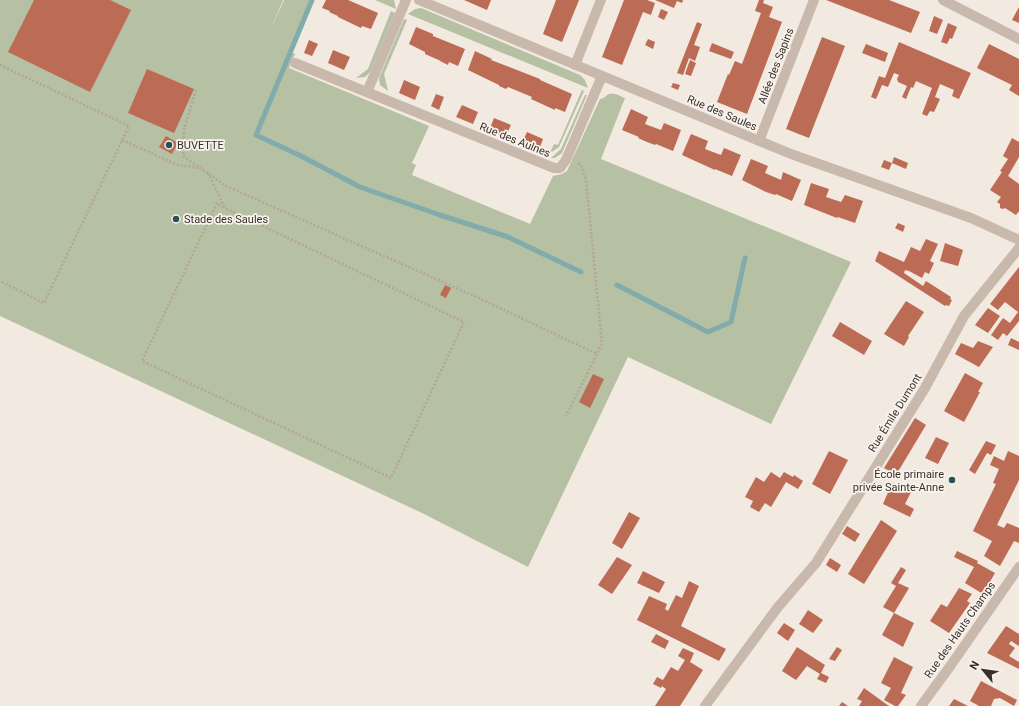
<svg xmlns="http://www.w3.org/2000/svg" width="1019" height="706" font-family="Roboto,sans-serif">
<style>
.green{fill:#b6c0a2}
.lines{fill:none;stroke-linecap:round;stroke-linejoin:round}
.stream{stroke:#82acac;stroke-width:5}
.building{fill:#bc6b54}
.path{stroke:#b5a498;stroke-width:2.5;stroke-dasharray:2 2;stroke-linecap:butt}
.minor{stroke:#c9b9ad;stroke-width:10}
.tertiary{stroke:#c9b9ad;stroke-width:10}
.poi-dot{fill:#245457;stroke:#f9f3ed;stroke-width:1.5}
.labels{text-anchor:middle;dominant-baseline:central;stroke-width:3.5;stroke-linejoin:round;paint-order:stroke}
.street-label{font-size:11px;fill:#382f2b;stroke:#f9f3ed}
.poi-label{font-size:11px;fill:#382f2b;stroke:#f9f3ed;text-anchor:start}
</style>
<rect width="100%" height="100%" fill="#f2e9e1"/>
<g class="green">
<path d="M0,0H283L270,31L284,0H311L289,51L295,54L289,68L429,126L412,163L416,165L412,175L530,224L553,176L562,174L567,171L600,99C604,99 605,96 609,94C615,92 620,96 625,98L601,159L851,262L771,424L628,357L528,567L422,513L0,316Z"/>
<polygon points="375,0 394,0 396,9"/>
<polygon points="421,8 580,75 585,80 588,88 408,14 415,9"/>
<polygon points="391,11 395,13 370,72 365,77 356,78 368,69"/>
<polygon points="404,19 407,20 384,74 388,91 380,85 379,78"/>
<polygon points="582,90 584,91 559,147 550,153 554,144 558,145"/>
<polygon points="585,95 587,95 562,153 555,158 551,158 561,149"/>
</g>
<g class="lines">
<g class="stream">
<polyline points="312,0 256,135 301,156 360,187 437,214 508,237 581,272"/>
<polyline points="617,285 708,332 731,322 745,258"/>
</g>
</g>
<g class="building">
<polygon points="34,0 110,0 131,10 90,92 8,52"/>
<polygon points="326,0 348,0 378,13 371,29 362,26 361,28 338,17 338,16 329,12 330,11 322,8"/>
<polygon points="464,0 491,0 487,10"/>
<polygon points="556,0 579,0 562,42 543,34"/>
<polygon points="624,0 647,0 655,3 651,15 643,12 622,65 602,57"/>
<polygon points="655,0 683,0 682,3 677,1 674,8"/>
<polygon points="759,0 764,0 763,3 773,7 769,17 782,22 747,114 717,102 728,74 729,75 735,61 742,64 761,13 755,11"/>
<polygon points="826,0 889,0 920,12 911,33"/>
<polygon points="1019,7 1019,23 1012,20"/>
<polygon points="661,9 668,12 664,20 658,17"/>
<polygon points="934,16 943,20 937,34 929,31"/>
<polygon points="697,22 702,24 694,45 700,47 695,61 689,58 683,75 677,73"/>
<polygon points="948,23 957,27 952,39 950,38 947,44 941,42"/>
<polygon points="416,27 433,34 433,36 465,49 458,66 449,62 448,65 440,61 441,61 425,54 425,52 409,44"/>
<polygon points="822,37 845,46 809,138 786,129"/>
<polygon points="648,39 655,42 653,49 645,45"/>
<polygon points="309,40 318,44 312,56 304,53"/>
<polygon points="899,42 971,73 959,99 952,96 954,90 940,84 935,97 940,99 934,112 930,111 927,116 922,114 932,88 916,81 913,88 911,87 906,99 902,97 907,86 898,82 897,79 899,75 894,73 888,87 882,85 876,99 871,97 879,76 885,78"/>
<polygon points="712,43 734,52 731,59 709,51"/>
<polygon points="866,44 888,53 885,62 862,53"/>
<polygon points="989,44 1019,59 1019,96 1009,90 1012,85 977,68"/>
<polygon points="333,50 350,57 344,70 328,63"/>
<polygon points="475,51 492,59 491,60 540,79 540,80 572,94 565,112 555,108 555,110 531,99 532,97 508,87 506,89 499,86 499,85 468,70"/>
<polygon points="690,60 696,63 691,76 685,74"/>
<polygon points="147,69 194,89 174,133 128,113"/>
<polygon points="404,80 420,87 415,100 399,93"/>
<polygon points="673,83 680,85 678,90 671,87"/>
<polygon points="436,94 444,97 439,110 431,106"/>
<polygon points="462,105 478,112 473,124 456,117"/>
<polygon points="631,109 648,117 645,124 661,130 664,123 681,130 673,151 656,144 655,145 647,142 638,138 639,137 622,130"/>
<polygon points="494,118 511,125 505,138 489,131"/>
<polygon points="527,132 543,139 538,152 521,145"/>
<polygon points="691,134 708,141 705,149 721,155 724,148 741,155 732,176 715,169 715,170 682,155"/>
<polygon points="166,136 178,143 172,154 159,147"/>
<polygon points="1012,138 1019,142 1019,157 1008,176 1019,184 1019,211 1016,215 1005,208 1003,209 1000,208 1000,204 997,202 1001,197 990,190 1002,172 1000,171 1008,159 1003,156"/>
<polygon points="894,157 908,163 906,169 892,163"/>
<polygon points="751,159 768,166 765,173 781,180 783,172 801,180 792,201 776,194 775,195 766,192 742,180"/>
<polygon points="884,160 892,163 889,170 881,167"/>
<polygon points="811,183 829,189 826,197 841,202 845,195 863,201 855,223 838,217 837,218 804,205"/>
<polygon points="898,223 905,226 903,232 895,228"/>
<polygon points="926,239 938,244 930,261 934,263 929,274 925,272 922,278 909,271 905,270 904,273 923,286 926,281 951,297 950,299 952,300 949,306 946,305 945,306 875,261 879,251 904,262 911,247 920,251"/>
<polygon points="945,243 963,250 958,266 940,261"/>
<polygon points="1019,267 1019,321 1007,336 1003,333 998,340 991,335 1003,318 1010,323 1018,312 1005,302 998,310 990,304"/>
<polygon points="445,285 451,288 446,298 440,295"/>
<polygon points="906,301 924,312 908,336 909,337 904,346 884,334"/>
<polygon points="988,308 1000,316 988,333 975,325"/>
<polygon points="840,322 872,341 864,355 832,336"/>
<polygon points="1011,338 1019,342 1019,350 1008,345"/>
<polygon points="978,341 993,347 979,367 955,354 961,343 973,348"/>
<polygon points="965,373 983,383 978,392 980,392 964,422 944,411"/>
<polygon points="593,374 604,379 590,408 579,402"/>
<polygon points="915,418 926,425 896,475 884,468"/>
<polygon points="936,437 949,443 938,464 925,458"/>
<polygon points="986,441 996,445 991,455 987,453 975,474 969,470"/>
<polygon points="829,451 848,460 830,494 812,484"/>
<polygon points="1008,451 1019,456 1019,480 997,525 1004,528 1007,523 1019,528 1019,543 1014,541 1000,566 984,556 992,541 973,531 996,484 993,483 999,469 990,465 994,456 1004,461"/>
<polygon points="771,472 780,478 784,472 793,477 794,475 803,481 798,489 786,482 771,507 765,503 759,512 750,507 753,501 745,497 756,477 764,482"/>
<polygon points="892,483 911,492 905,504 914,509 910,517 883,504"/>
<polygon points="629,512 640,518 622,549 612,543"/>
<polygon points="881,520 897,531 864,584 848,574"/>
<polygon points="847,526 860,534 855,542 842,534"/>
<polygon points="957,551 978,561 977,563 995,573 983,594 965,583 974,567 954,557"/>
<polygon points="617,557 632,565 612,594 598,585"/>
<polygon points="830,558 841,565 837,572 826,565"/>
<polygon points="901,567 906,570 898,583 909,588 894,613 883,607 896,586 891,583"/>
<polygon points="643,571 665,582 659,593 637,583"/>
<polygon points="689,581 699,586 681,626 726,649 719,661 637,620 649,596 667,604 665,609 668,611 676,595 682,598"/>
<polygon points="959,588 972,594 967,601 970,603 949,633 930,621 941,604 947,607"/>
<polygon points="808,610 823,620 813,633 799,624"/>
<polygon points="894,613 914,623 903,647 882,635"/>
<polygon points="784,623 795,630 788,641 777,633"/>
<polygon points="1006,626 1019,634 1019,646 1011,641 1009,644 1015,648 1009,656 1019,662 1019,669 987,653"/>
<polygon points="656,634 669,641 665,649 651,642"/>
<polygon points="797,647 825,665 821,673 829,677 826,683 817,679 820,674 807,666 796,680 782,671"/>
<polygon points="837,647 842,650 835,661 829,659"/>
<polygon points="683,648 694,653 690,662 703,670 680,706 655,706 666,689 662,686 661,688 653,684 657,677 663,680 671,667 678,671 685,660 678,656"/>
<polygon points="894,657 913,667 901,693 906,695 898,706 895,706 884,700 891,688 881,683"/>
<polygon points="981,681 1017,700 1014,706 1000,698 994,699 991,706 979,706 970,701"/>
<polygon points="864,688 889,706 859,706 862,701 857,699"/>
<polygon points="954,699 968,706 949,706"/>
<polygon points="842,702 848,706 839,706"/>
</g>
<g class="lines">
<g class="path">
<polyline points="0,65 129,126 44,303 0,281"/>
<polyline points="196,90 184,129 183,156 226,186 481,299 597,354 566,416"/>
<polyline points="122,140 178,165 200,168"/>
<polyline points="578,163 581,165 586,180 602,343 597,354"/>
<polyline points="208,173 225,208 464,322 391,478 142,361 217,203 225,208"/>
</g>
<g class="minor">
<polyline points="419,0 791,154 971,218 1019,240"/>
<polyline points="295,63 554,168 560,168 566,160 602,76"/>
<polyline points="575,65 601,0"/>
<polyline points="367,92 406,0"/>
<polyline points="759,141 814,0"/>
</g>
<g class="tertiary">
<polyline points="943,0 1019,39"/>
<polyline points="705,706 778,607 816,563 925,388 964,316 1019,248"/>
<polyline points="921,706 951,665 1019,567"/>
</g>
</g>
<g class="poi-dot">
<circle cx="169" cy="145" r="4"/>
<circle cx="176" cy="219" r="4"/>
<circle cx="952" cy="480" r="4"/>
</g>
<g class="labels">
<g class="street-label">
<text transform="translate(776 66) rotate(-69)">Allée des Sapins</text>
<text transform="translate(722 113) rotate(23)">Rue des Saules</text>
<text transform="translate(515 140) rotate(22)">Rue des Aulnes</text>
<text transform="translate(895 413) rotate(-58)">Rue Émile Dumont</text>
<text transform="translate(960 630) rotate(-55)">Rue des Hauts Champs</text>
</g>
<g class="poi-label">
<text x="177" y="145">BUVETTE</text>
<text x="184" y="219">Stade des Saules</text>
<text x="944" y="474" text-anchor="end">École primaire<tspan x="944" dy="13">privée Sainte-Anne</tspan></text>
</g>
</g>
<g transform="translate(983 670) rotate(299)" stroke="#f9f3ed" stroke-width="3" paint-order="stroke">
<path d="M0-3L7 15L0 10L-7 15Z" fill="#382f2b"/>
<text y="-6" font-size="11" font-weight="bold" text-anchor="middle" fill="#382f2b">N</text>
</g>
</svg>
